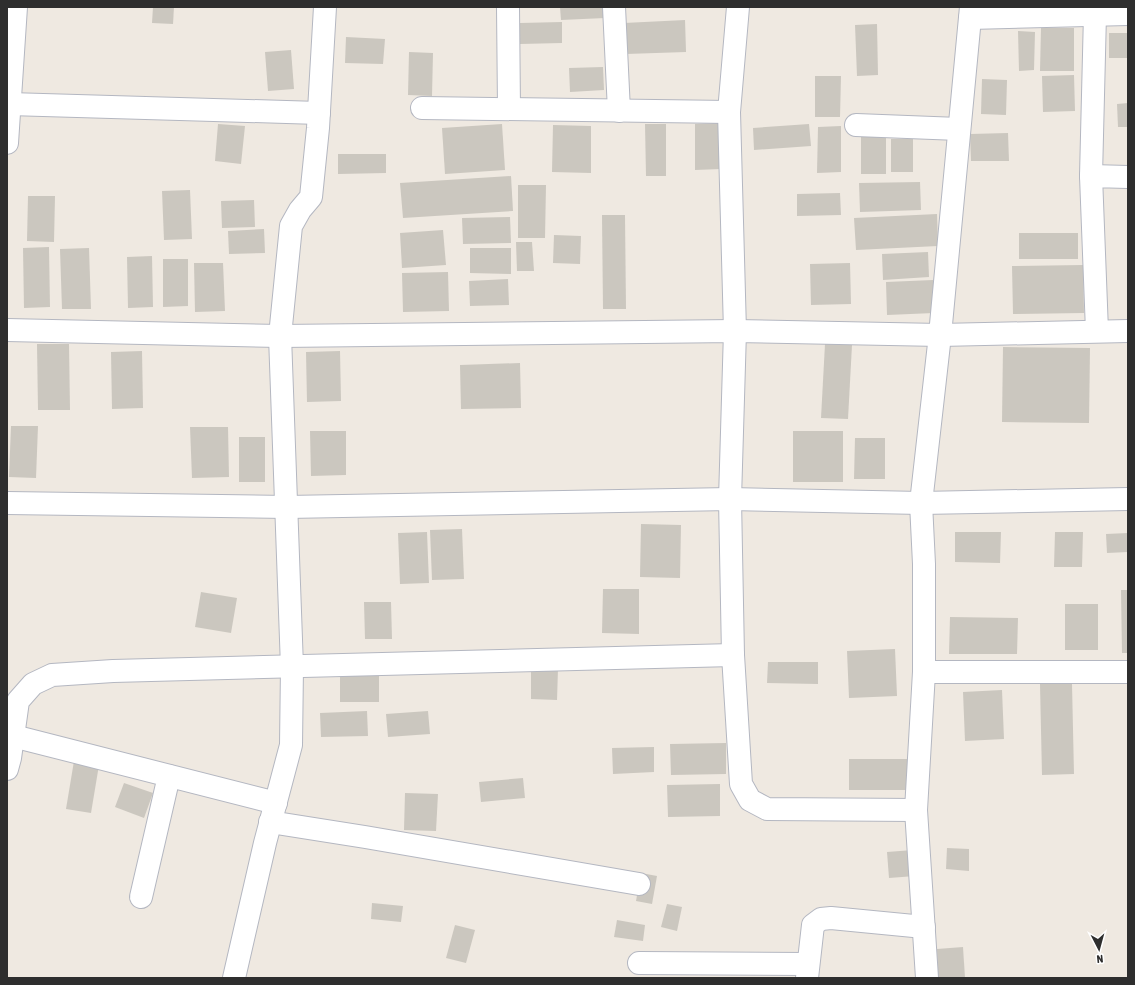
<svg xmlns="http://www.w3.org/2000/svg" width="1135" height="985" font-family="'Asap Condensed',sans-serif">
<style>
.building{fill:#cbc7bf}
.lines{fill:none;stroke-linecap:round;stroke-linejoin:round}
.minor-casing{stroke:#b4b7c1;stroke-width:24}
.minor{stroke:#fff;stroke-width:22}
</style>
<rect width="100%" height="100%" fill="#efe9e1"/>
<g class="building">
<polygon points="153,7 174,7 173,24 152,23"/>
<polygon points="560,7 605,7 605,18 561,20"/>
<polygon points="685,20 686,52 626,54 624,23"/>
<polygon points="562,22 562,43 520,44 520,23"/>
<polygon points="877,24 878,75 857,76 855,25"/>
<polygon points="1041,28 1074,28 1074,71 1040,71"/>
<polygon points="1018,31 1035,32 1034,70 1019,71"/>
<rect x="1109" y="33" width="19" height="25"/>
<polygon points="346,37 385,39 383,64 345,63"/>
<polygon points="291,50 294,89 268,91 265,52"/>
<polygon points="409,52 433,53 432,96 408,95"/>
<polygon points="603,67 604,90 570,92 569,68"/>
<polygon points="1074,75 1075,111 1043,112 1042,76"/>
<polygon points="815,76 841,76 840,117 815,117"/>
<polygon points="982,79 1007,80 1006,115 981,114"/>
<polygon points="1128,103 1128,127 1118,127 1117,104"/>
<polygon points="720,123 721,169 695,170 695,124"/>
<polygon points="218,124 245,126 241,164 215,161"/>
<polygon points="502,124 505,170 445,174 442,128"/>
<polygon points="645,124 666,124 666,176 646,176"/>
<polygon points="809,124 811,146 754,150 753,128"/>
<polygon points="553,125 591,126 591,173 552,172"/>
<polygon points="841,126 841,172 817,173 818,127"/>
<polygon points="1008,133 1009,161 971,161 970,134"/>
<rect x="861" y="135" width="25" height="39"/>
<rect x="891" y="139" width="22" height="33"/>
<polygon points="338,154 386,154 386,173 338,174"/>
<polygon points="511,176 513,211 403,218 400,183"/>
<polygon points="920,182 921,210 860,212 859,183"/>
<polygon points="518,185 546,185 545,238 518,238"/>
<polygon points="190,190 192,239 164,240 162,191"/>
<polygon points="840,193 841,215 797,216 797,194"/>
<polygon points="28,196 55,196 54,242 27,241"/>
<polygon points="254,200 255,227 222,228 221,201"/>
<polygon points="937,214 938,246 856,250 854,218"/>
<polygon points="602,215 625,215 626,309 603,309"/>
<polygon points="510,217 511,243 463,244 462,218"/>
<polygon points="264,229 265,253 229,254 228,231"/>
<polygon points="443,230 446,265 402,268 400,233"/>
<rect x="1019" y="233" width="59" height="26"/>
<polygon points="554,235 581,236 580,264 553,263"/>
<polygon points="516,242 532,242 534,271 517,271"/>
<polygon points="49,247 50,307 24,308 23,248"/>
<polygon points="89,248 91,309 62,309 60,249"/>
<polygon points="470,248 511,248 511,274 470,273"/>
<polygon points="928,252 929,277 883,280 882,254"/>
<polygon points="152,256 153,307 128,308 127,257"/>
<polygon points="163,259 188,259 188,306 163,307"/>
<polygon points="194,263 223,263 225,311 195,312"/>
<polygon points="850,263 851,304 811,305 810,264"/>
<polygon points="1083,265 1084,313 1013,314 1012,266"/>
<polygon points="448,272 449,311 403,312 402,273"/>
<polygon points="508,279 509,305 470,306 469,281"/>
<polygon points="933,280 934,313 887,315 886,282"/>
<polygon points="37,344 69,344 70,410 38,410"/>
<polygon points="825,344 852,345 848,419 821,418"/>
<polygon points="1003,347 1090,348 1089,423 1002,422"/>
<polygon points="142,351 143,408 112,409 111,352"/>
<polygon points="340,351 341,401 307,402 306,352"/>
<polygon points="520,363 521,408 461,409 460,365"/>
<polygon points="11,426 38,426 36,478 9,477"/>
<polygon points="190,427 228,427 229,477 192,478"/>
<polygon points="310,431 346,431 346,475 311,476"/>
<rect x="793" y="431" width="50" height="51"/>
<rect x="239" y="437" width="26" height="45"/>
<polygon points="855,438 885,438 885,479 854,479"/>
<polygon points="641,524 681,525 680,578 640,577"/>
<polygon points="462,529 464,579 432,580 430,530"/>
<polygon points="427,532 429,583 400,584 398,533"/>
<polygon points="955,532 1001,532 1000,563 955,562"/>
<polygon points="1055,532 1083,532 1082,567 1054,567"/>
<polygon points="1128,533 1128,552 1107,553 1106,534"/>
<polygon points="603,589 639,589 639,634 602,633"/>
<polygon points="1121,590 1128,590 1128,653 1122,653"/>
<polygon points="201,592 237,598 231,633 195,627"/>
<polygon points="364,602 391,602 392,639 365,639"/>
<rect x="1065" y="604" width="33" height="46"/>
<polygon points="950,617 1018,618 1017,654 949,654"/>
<polygon points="895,649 897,696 849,698 847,651"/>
<polygon points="768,662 818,662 818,684 767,683"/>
<polygon points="531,668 558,668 557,700 531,699"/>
<polygon points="379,671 379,702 340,702 340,672"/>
<polygon points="1040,684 1072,684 1074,774 1042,775"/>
<polygon points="1002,690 1004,739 965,741 963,692"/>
<polygon points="367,711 368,736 321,737 320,713"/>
<polygon points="428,711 430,734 388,737 386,714"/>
<polygon points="726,743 726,774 671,775 670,744"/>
<polygon points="654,747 654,772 613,774 612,748"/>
<polygon points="75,755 100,759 91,813 66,809"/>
<rect x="849" y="759" width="61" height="31"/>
<polygon points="523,778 525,798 481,802 479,782"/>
<polygon points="124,783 153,793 144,818 115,807"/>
<polygon points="720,784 720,816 668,817 667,785"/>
<polygon points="405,793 438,794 436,831 404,830"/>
<polygon points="947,848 969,849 969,871 946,869"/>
<polygon points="913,850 915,876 889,878 887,852"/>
<polygon points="641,873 657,876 652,904 636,901"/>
<polygon points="372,903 403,906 401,922 371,919"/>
<polygon points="667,904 682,907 677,931 661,927"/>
<polygon points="617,920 645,925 643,941 614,937"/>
<polygon points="455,925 475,930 466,963 446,958"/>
<polygon points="963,947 965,978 938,978 937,949"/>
</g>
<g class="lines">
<defs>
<g id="minor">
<polyline points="508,7 509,109"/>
<polyline points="614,7 619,111"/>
<polyline points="738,7 729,112 735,331 730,499 733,655 741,784 750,800 767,809 916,810"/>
<polyline points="971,7 940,335 921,503 924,564 924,672 1128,672"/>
<polyline points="970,18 1128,14"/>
<polyline points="9,104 319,113"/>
<polyline points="422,108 729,112"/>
<polyline points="856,125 959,129"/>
<polyline points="7,143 16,7"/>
<polyline points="1091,176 1095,14"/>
<polyline points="7,330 280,336 735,331 940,335 1128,331"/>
<polyline points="1097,331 1091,176 1128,177"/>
<polyline points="7,503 287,507 730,499 921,503 1128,499"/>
<polyline points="924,672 916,810 927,978"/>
<polyline points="13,736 276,803"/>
<polyline points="7,769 10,758 18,701 33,684 52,675 113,671 733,655"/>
<polyline points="270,822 365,837 639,884"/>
<polyline points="141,897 169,776"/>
<polyline points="639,963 807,964"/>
<polyline points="234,978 265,843 291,745 292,667 280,336 291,226 300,210 311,197 318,128 325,7"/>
<polyline points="807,978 813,925 821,919 831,918 924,927"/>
</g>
</defs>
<use href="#minor" class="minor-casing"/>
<use href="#minor" class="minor"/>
</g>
<rect width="1135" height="985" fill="none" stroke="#2e2e2e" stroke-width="16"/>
<g transform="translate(1099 949) rotate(174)" stroke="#ffffff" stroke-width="3" paint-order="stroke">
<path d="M0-3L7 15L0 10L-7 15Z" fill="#2e2e2e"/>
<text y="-6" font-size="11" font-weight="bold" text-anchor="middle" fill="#2e2e2e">N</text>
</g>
</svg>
